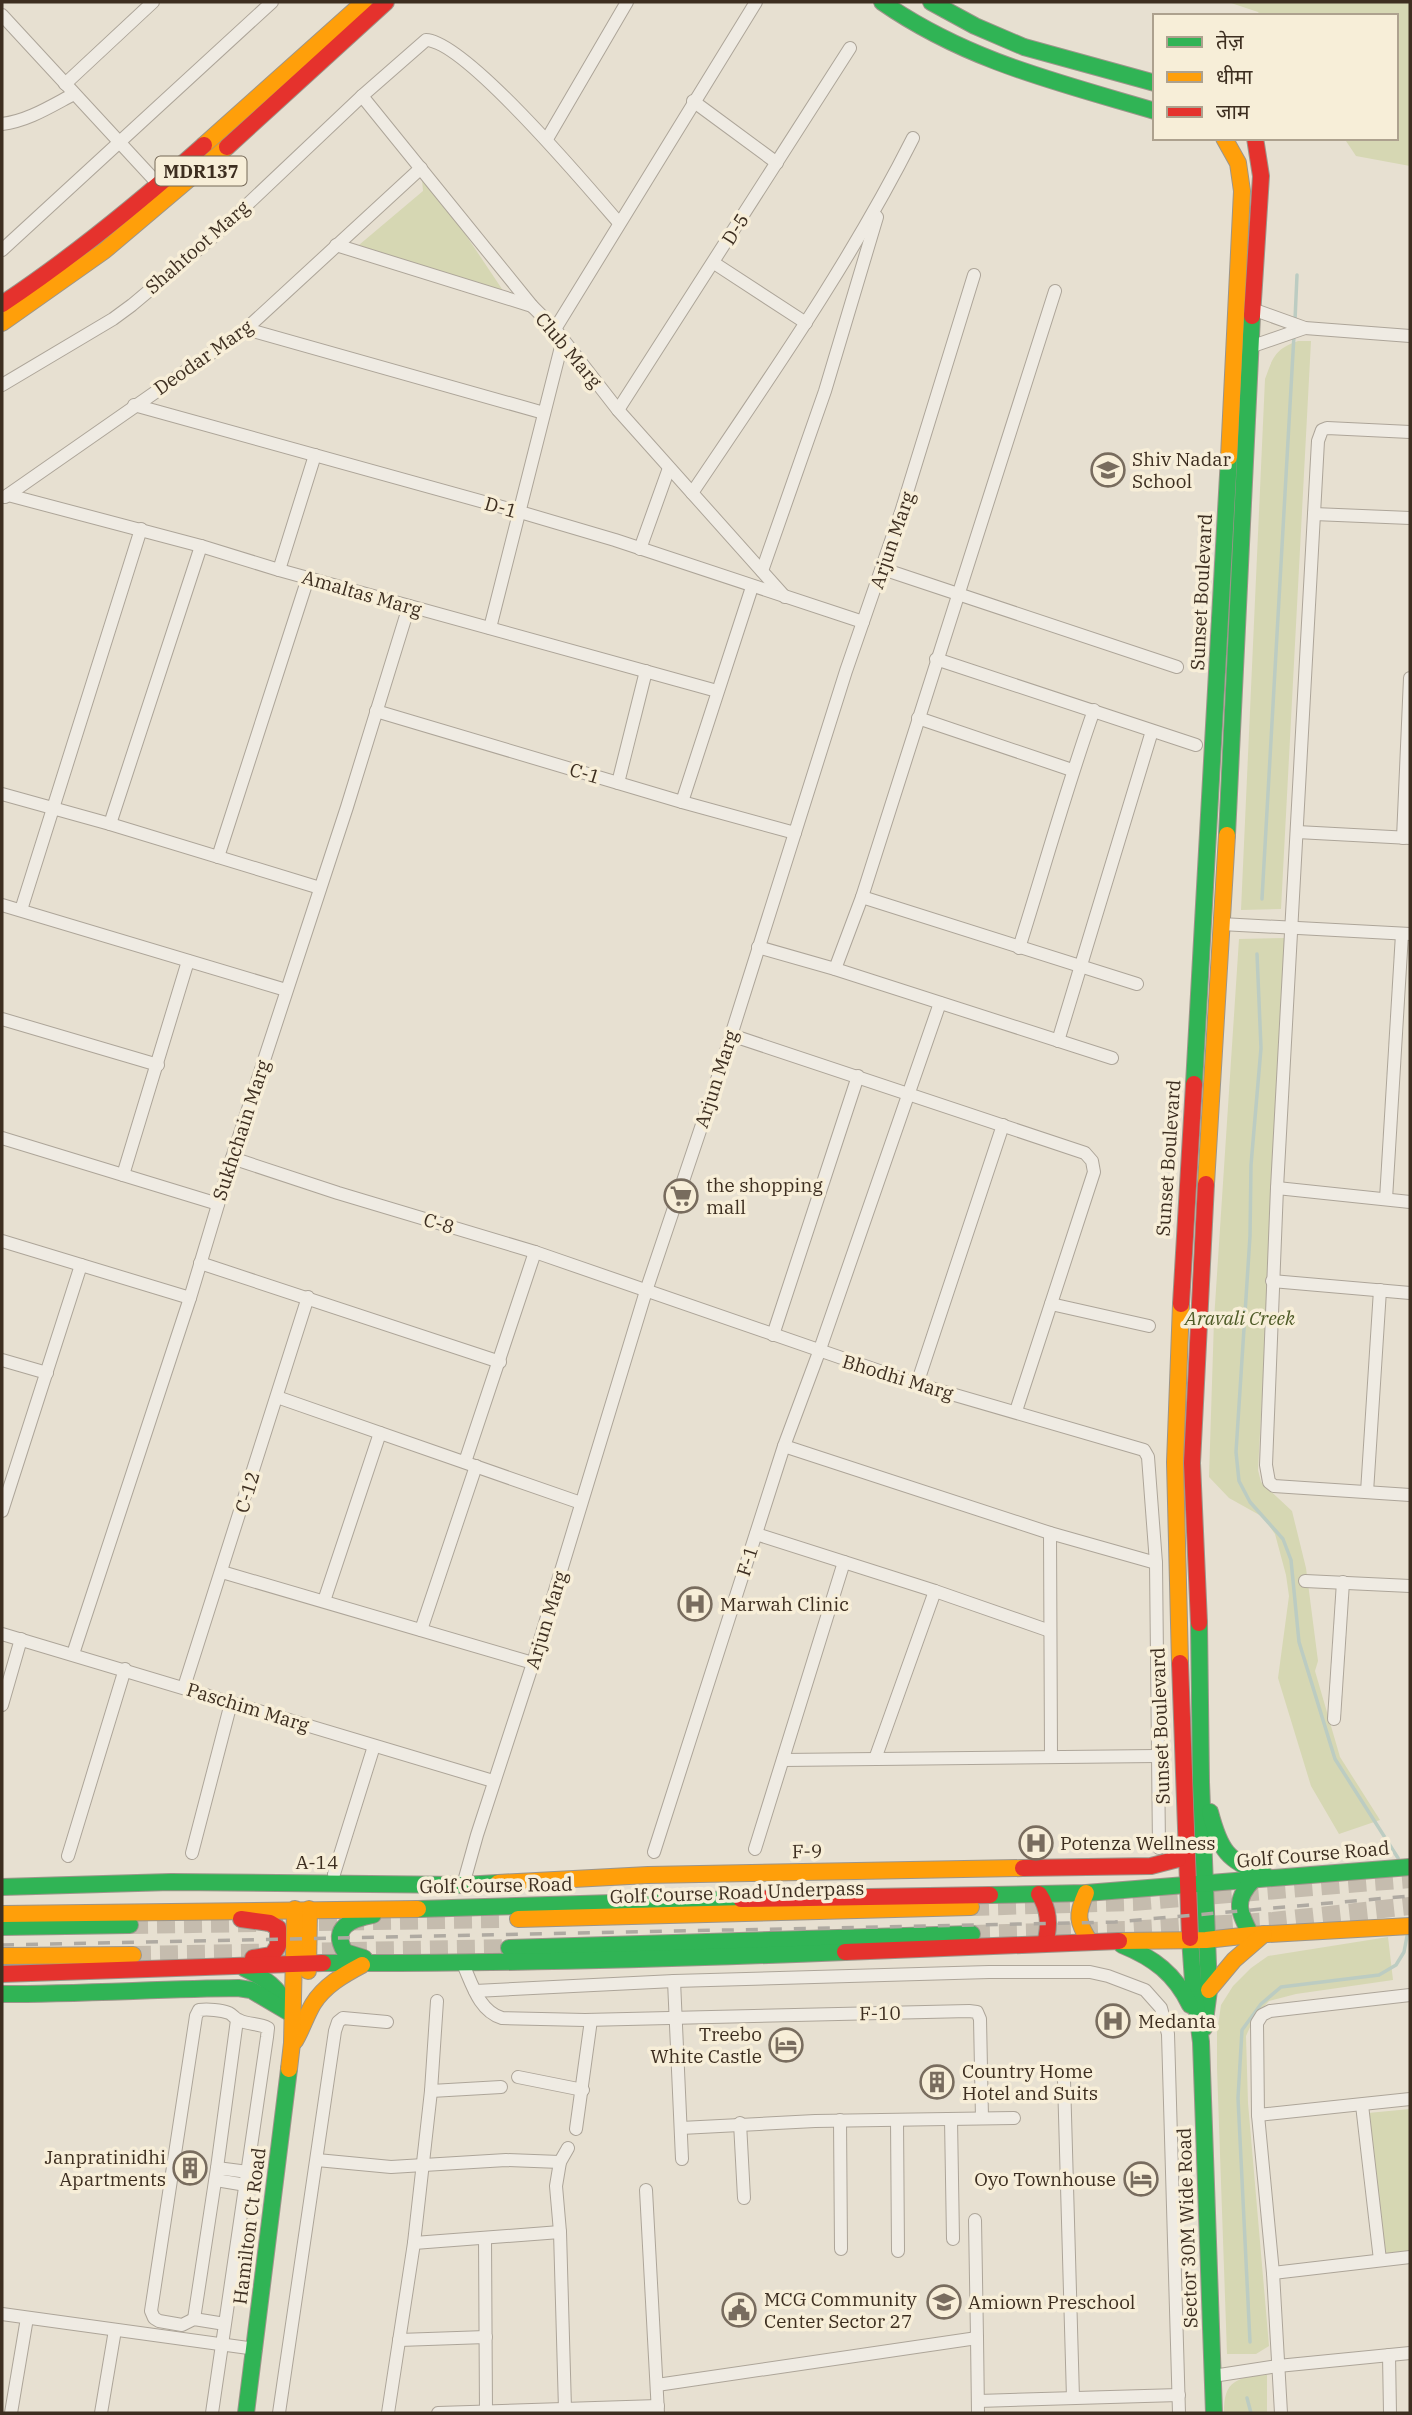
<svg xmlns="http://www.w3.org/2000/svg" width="1412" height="2415" font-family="'IBM Plex Serif','Noto Sans Devanagari',serif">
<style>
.green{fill:#d6d7b3}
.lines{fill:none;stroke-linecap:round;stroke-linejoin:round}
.stream{stroke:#bcccc2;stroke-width:3.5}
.secondary-tunnel{stroke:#c5bcae;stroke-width:18;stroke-dasharray:18 9;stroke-linecap:butt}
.street-casing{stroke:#ada599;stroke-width:14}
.fast-casing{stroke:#9c958a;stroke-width:18}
.slow-casing{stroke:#9c958a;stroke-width:18}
.jam-casing{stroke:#9c958a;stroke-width:18}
.street{stroke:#efebe3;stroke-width:12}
.fast{stroke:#30b455;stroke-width:16}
.slow{stroke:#ff9f0a;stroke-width:16}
.jam{stroke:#e5322d;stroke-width:16}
.rail{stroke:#afaaa2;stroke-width:3.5;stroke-dasharray:12 12;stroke-linecap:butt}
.labels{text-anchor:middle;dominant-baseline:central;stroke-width:7;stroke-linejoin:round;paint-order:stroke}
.shield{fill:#f7eed8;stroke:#756857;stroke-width:2}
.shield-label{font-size:18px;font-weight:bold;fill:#3d2e20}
.street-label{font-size:19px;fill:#3d2e20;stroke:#f7eed8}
.poi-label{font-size:19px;fill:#3d2e20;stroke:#f7eed8;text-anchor:start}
.park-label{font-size:19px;font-style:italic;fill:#4d5a26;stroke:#f7eed8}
</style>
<rect width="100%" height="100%" fill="#e7e0d1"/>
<g class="green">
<polygon points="1228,2 1410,2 1410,166 1356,156 1344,138 1396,138 1396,16 1261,16 1258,12"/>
<polygon points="421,168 508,298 359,245 423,191"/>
<path d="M1298,341H1311L1281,909L1241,910L1265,379C1273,357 1275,349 1298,341Z"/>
<polygon points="1287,938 1258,1470 1261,1482 1292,1511 1306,1568 1318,1661 1315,1671 1340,1757 1380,1820 1339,1834 1311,1786 1278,1678 1289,1596 1286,1575 1275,1534 1263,1517 1229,1498 1209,1477 1214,1320 1239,939"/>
<polygon points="1388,1937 1393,1980 1296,1994 1269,2001 1255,2016 1246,2036 1248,2103 1269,2346 1256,2354 1227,2354 1217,2068 1217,2032 1221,2005 1233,1986 1251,1968 1268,1956"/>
<polygon points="1410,2109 1410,2252 1385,2256 1368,2113"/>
<path d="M1267,2375V2413H1224C1223,2380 1238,2377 1267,2375Z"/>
</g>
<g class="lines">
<g class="stream">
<polyline points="1295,320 1297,275"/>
<polyline points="1262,899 1294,335"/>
<polyline points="1257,954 1261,1048 1251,1165 1250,1236 1236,1452 1239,1481 1250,1502 1283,1539 1291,1560 1299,1642 1335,1759 1398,1858"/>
<polyline points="1250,2342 1238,2098 1242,2030 1261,2004 1281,1987 1379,1975 1396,1965 1404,1952 1408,1931"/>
<polyline points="1247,2398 1251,2413"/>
</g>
<g class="secondary-tunnel">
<polyline points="971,1907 1133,1902 1410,1879"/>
<polyline points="130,1925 504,1919"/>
<polyline points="972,1934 1126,1930 1273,1921 1410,1906"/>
<polyline points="133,1955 509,1948"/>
</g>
<defs>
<g id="street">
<polyline points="2,15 159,185"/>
<polyline points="65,84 153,2"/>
<polyline points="362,96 532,306 555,329 618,410 785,597"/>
<polyline points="693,101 777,163"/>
<path d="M2,124C28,121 51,106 74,94"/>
<polyline points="547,139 627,2"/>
<polyline points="336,245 532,306"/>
<polyline points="2,250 272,2"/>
<polyline points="714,263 806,323"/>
<polyline points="1252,309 1305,328 1410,336"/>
<polyline points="246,329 544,413"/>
<polyline points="555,329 756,2"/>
<polyline points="1250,347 1305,328"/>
<path d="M2,385L113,319L132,305L213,237L362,96L426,40C465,41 589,188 619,223"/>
<polyline points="134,405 520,512 615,540 863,622"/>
<polyline points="618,410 850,48"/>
<polyline points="1410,432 1327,428 1322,430 1318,441 1277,1188 1266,1465 1269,1482 1274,1486 1410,1495"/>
<path d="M692,493C770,377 850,263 913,138"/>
<polyline points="8,495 201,546 279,570 717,691"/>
<polyline points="5,497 246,329 421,168"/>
<polyline points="1314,514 1410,518"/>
<polyline points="640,549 669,468"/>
<polyline points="883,569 1177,667"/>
<polyline points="279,570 315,455"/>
<polyline points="762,571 825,391 877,217"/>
<polyline points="490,628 563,339"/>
<polyline points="936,659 1196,745"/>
<polyline points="376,711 682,802 795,833"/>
<polyline points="918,718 1072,770"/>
<polyline points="618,783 646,671"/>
<polyline points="2,794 110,824 320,888"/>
<polyline points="682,802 752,587"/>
<polyline points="110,824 201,546"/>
<polyline points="1297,832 1410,838"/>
<polyline points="1403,838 1410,678"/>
<polyline points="218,857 308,578"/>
<polyline points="862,897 1137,984"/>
<polyline points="2,905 286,990"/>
<polyline points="21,910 141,529"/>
<polyline points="1221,924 1410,934"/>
<polyline points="758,947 835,969 1112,1058"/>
<path d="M1019,948C1044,869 1066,789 1094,710"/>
<polyline points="835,969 862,897 1055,291"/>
<polyline points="2,1019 158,1065"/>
<polyline points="731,1035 1085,1153 1092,1161 1094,1172 1016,1411"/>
<polyline points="1058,1041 1152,731"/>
<polyline points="2,1138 218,1204"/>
<polyline points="232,1158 338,1193 535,1252 917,1384 1144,1450 1148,1457 1156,1563 1159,1848"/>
<polyline points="123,1175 188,961"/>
<polyline points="1277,1188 1410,1202"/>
<polyline points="1386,1199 1402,934"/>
<polyline points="2,1241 190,1298"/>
<polyline points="200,1263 500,1362"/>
<polyline points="1272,1281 1410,1293"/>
<polyline points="1051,1304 1149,1326"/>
<polyline points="773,1335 858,1076"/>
<polyline points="2,1360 47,1373"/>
<polyline points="917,1384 1003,1125"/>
<polyline points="277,1397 581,1503"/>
<polyline points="784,1446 1050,1533 1156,1563"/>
<polyline points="465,1462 535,1252"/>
<polyline points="1367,1492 1380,1290"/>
<polyline points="2,1511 81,1265"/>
<polyline points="1050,1533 1051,1757"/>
<polyline points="756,1534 935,1591 1050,1631"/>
<polyline points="222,1572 533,1663"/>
<polyline points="1305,1581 1410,1586"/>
<polyline points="324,1601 380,1433"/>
<polyline points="421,1630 476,1466"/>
<polyline points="2,1634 493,1781"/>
<polyline points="73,1654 190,1298 232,1158 347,807 409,606"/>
<polyline points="184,1687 308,1297"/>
<polyline points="2,1705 21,1639"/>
<polyline points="1334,1719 1343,1582"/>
<polyline points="875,1759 935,1591"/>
<polyline points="783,1760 1157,1756"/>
<polyline points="755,1849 844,1562"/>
<polyline points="654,1852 784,1446 819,1352 940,1003"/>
<polyline points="192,1853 231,1703"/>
<polyline points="68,1856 125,1669"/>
<polyline points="334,1874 374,1746"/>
<polyline points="463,1885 477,1835 533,1663 646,1291 716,1083 846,671 901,512 974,275"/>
<path d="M463,1964C472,1984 479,2011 502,2018L585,2020L969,2011L977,2012L980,2019L982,2118"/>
<polyline points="674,1981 682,2159"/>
<polyline points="475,1991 674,1981 989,1972 1090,1972 1108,1976 1145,1990 1161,2008 1168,2034 1179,2413"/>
<polyline points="518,2077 583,2090"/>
<polyline points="1064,2080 1073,2398"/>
<polyline points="431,2091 501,2087"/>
<polyline points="1362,2105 1380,2260"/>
<polyline points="1258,2115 1410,2099"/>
<polyline points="951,2119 953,2239"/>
<polyline points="840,2120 841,2249"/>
<polyline points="897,2120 898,2251"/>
<polyline points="740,2123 744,2198"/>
<polyline points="681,2128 815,2121 1014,2118"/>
<polyline points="576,2129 591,2020"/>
<polyline points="317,2160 391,2167 506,2160 560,2162"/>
<polyline points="217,2168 237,2020"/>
<polyline points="216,2180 246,2185"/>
<polyline points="646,2190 658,2413"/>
<polyline points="975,2220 977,2338"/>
<polyline points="485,2239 486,2412"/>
<polyline points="414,2243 560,2232"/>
<polyline points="1273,2273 1410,2257"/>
<polyline points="2,2314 256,2349"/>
<polyline points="194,2319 217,2168 248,2172"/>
<polyline points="399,2340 486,2337"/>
<polyline points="1389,2355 1390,2413"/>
<polyline points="1213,2376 1278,2366 1410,2353"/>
<polyline points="657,2385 977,2338 978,2413"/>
<polyline points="978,2401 1179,2395"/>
<polyline points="565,2409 560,2232 556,2186 560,2162 568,2148"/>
<polyline points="11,2413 27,2318"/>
<polyline points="101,2413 115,2330"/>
<path d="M212,2413L267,2037L268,2028C259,2023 248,2025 239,2020C235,2019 233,2015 229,2013C221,2010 208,2009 199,2010L196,2016L151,2311L154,2318L159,2321L182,2325L194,2319L225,2324"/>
<polyline points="279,2413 335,2031 338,2022 343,2018 387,2022"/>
<polyline points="388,2413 414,2243 431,2091 437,2001"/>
<polyline points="438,2413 658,2406"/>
<polyline points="1281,2413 1273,2273 1258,2115 1257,2023 1262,2015 1270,2011 1410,1995"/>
</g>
<g id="fast">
<path d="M882,2C967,61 1057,82 1155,111"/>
<polyline points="931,2 975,26 1024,47 1155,83"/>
<polyline points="1227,835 1252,316"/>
<polyline points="1194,1084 1229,457"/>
<polyline points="1199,1623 1201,1782 1209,1990 1204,2028"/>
<path d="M1210,1812C1220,1850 1227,1861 1265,1875"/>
<polyline points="2,1887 171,1882 463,1885 498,1883"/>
<polyline points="990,1895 1086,1893 1410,1867"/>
<polyline points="418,1909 741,1899"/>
<polyline points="2,1927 130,1925"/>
<path d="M1251,1935C1239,1912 1233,1901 1253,1880"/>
<polyline points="1190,1938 1193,1981 1201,2042 1214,2413"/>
<path d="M1122,1945C1154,1958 1175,1974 1190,2005"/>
<polyline points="509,1948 972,1934"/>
<path d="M364,1958L345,1952C330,1927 352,1919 373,1915"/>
<path d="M323,1963C497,1964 671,1959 845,1952"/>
<path d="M244,1968C265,1978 279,1988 289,2009"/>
<path d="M2,1994C81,1994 159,1989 238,1988L251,1990L290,2013"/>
<polyline points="246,2413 289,2069"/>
</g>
<g id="slow">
<polyline points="1224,138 1238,163 1242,191 1229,457"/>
<polyline points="204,145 364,2"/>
<polyline points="2,323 104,251 227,147"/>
<polyline points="1206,1184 1227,835"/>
<polyline points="1180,1663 1175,1462 1181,1304"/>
<polyline points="498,1883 648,1875 1023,1868"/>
<path d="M1086,1893C1076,1915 1077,1922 1090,1942"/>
<polyline points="2,1914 418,1909"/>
<polyline points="518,1919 971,1907"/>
<polyline points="1119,1941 1206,1940 1251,1935 1410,1926"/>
<polyline points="2,1956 133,1955"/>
<polyline points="308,1971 309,1909"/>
<polyline points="1209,1990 1234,1960 1264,1934"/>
<path d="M295,2041C302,2029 306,2016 313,2004C324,1986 343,1975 362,1965"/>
<polyline points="289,2069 292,2043 295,1909"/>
</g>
<g id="jam">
<polyline points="227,147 386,2"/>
<path d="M2,304C73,257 141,201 204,145"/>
<polyline points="1252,316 1261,176 1255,138"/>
<polyline points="1181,1304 1194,1084"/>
<polyline points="1199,1623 1192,1463 1206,1184"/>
<polyline points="1180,1663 1190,1938"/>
<polyline points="1023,1868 1151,1866 1178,1859"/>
<path d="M1039,1894C1049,1909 1050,1926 1045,1943"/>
<polyline points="741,1899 990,1895"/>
<polyline points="241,1919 270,1923 278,1928 278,1946 272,1955 253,1958"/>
<polyline points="845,1952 1119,1941"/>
<polyline points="2,1974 323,1963"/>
</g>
</defs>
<use href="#street" class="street-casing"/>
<use href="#fast" class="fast-casing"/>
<use href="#slow" class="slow-casing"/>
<use href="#jam" class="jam-casing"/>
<use href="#street" class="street"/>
<use href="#fast" class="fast"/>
<use href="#slow" class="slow"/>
<use href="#jam" class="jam"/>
<polyline class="rail" points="2,1945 1115,1922 1410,1896"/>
</g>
<defs>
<symbol id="school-ring" viewBox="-11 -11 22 22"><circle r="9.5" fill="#f7eed8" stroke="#786c5e" stroke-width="1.5"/><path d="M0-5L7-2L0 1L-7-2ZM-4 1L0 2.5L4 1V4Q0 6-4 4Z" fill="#786c5e"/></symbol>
<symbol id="supermarket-ring" viewBox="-11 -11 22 22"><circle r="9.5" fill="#f7eed8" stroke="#786c5e" stroke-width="1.5"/><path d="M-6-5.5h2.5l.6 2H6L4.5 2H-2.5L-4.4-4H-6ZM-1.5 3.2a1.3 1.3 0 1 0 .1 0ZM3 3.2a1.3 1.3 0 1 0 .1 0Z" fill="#786c5e"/></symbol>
<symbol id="hospital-ring" viewBox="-11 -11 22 22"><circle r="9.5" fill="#f7eed8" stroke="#786c5e" stroke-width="1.5"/><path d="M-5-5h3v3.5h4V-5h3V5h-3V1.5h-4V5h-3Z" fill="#786c5e"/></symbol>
<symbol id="hotel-ring" viewBox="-11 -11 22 22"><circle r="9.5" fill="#f7eed8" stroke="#786c5e" stroke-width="1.5"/><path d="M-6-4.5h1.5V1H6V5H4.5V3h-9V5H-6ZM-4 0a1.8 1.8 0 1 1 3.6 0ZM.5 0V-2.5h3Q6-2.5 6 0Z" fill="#786c5e"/></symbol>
<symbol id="building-ring" viewBox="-11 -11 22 22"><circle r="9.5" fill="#f7eed8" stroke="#786c5e" stroke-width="1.5"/><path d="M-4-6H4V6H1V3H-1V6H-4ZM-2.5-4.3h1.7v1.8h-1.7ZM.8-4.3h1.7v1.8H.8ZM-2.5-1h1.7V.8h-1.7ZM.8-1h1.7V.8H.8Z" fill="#786c5e"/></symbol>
<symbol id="civic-ring" viewBox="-11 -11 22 22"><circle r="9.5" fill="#f7eed8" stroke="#786c5e" stroke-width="1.5"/><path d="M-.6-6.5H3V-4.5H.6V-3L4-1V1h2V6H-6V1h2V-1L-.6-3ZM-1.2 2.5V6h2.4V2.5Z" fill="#786c5e"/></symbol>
</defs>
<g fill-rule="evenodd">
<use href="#school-ring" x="1089" y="451" width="38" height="38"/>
<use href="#supermarket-ring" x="662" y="1177" width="38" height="38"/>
<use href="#hospital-ring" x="676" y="1585" width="38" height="38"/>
<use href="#hospital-ring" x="1017" y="1824" width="38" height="38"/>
<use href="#hospital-ring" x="1094" y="2002" width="38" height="38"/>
<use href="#hotel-ring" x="767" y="2026" width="38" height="38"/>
<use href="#building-ring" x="918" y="2063" width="38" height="38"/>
<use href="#building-ring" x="171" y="2149" width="38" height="38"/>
<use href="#hotel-ring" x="1122" y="2160" width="38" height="38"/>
<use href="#school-ring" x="925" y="2283" width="38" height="38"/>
<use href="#civic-ring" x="720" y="2291" width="38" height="38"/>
</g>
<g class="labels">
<rect class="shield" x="155.5" y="156.5" width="91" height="29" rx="5"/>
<g class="shield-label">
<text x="201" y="171">MDR137</text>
</g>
<g class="street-label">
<text transform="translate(735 229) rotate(-58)">D-5</text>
<text transform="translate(197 247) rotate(-41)">Shahtoot Marg</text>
<text transform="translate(569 350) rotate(50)">Club Marg</text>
<text transform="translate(203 357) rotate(-35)">Deodar Marg</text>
<text transform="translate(501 507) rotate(16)">D-1</text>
<text transform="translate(892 540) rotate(-71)">Arjun Marg</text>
<text transform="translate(1201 592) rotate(-87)">Sunset Boulevard</text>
<text transform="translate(362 593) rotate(16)">Amaltas Marg</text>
<text transform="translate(585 773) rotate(17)">C-1</text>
<text transform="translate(716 1079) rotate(-72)">Arjun Marg</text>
<text transform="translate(241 1130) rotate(-72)">Sukhchain Marg</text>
<text transform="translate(1168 1158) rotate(-86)">Sunset Boulevard</text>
<text transform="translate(439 1223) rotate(17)">C-8</text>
<text transform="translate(898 1377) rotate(17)">Bhodhi Marg</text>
<text transform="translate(247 1492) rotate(-73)">C-12</text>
<text transform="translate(747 1561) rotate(-72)">F-1</text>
<text transform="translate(546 1620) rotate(-73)">Arjun Marg</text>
<text transform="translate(248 1707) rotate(17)">Paschim Marg</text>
<text transform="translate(1160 1726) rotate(-92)">Sunset Boulevard</text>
<text transform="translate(807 1851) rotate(-1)">F-9</text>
<text transform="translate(1313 1854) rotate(-5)">Golf Course Road</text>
<text x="317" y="1862">A-14</text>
<text transform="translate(496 1885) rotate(-1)">Golf Course Road</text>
<text transform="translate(737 1892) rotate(-2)">Golf Course Road Underpass</text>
<text transform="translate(880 2013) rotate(-1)">F-10</text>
<text transform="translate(249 2226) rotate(-83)">Hamilton Ct Road</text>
<text transform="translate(1187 2228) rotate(-92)">Sector 30M Wide Road</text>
</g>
<g class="poi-label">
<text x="1132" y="459">Shiv Nadar<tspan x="1132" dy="22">School</tspan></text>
<text x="706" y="1185">the shopping<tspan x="706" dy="22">mall</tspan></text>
<text x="720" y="1604">Marwah Clinic</text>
<text x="1060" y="1843">Potenza Wellness</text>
<text x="1138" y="2021">Medanta</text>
<text x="762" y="2034" text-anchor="end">Treebo<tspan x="762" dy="22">White Castle</tspan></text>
<text x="962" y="2071">Country Home<tspan x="962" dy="22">Hotel and Suits</tspan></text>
<text x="166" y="2157" text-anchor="end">Janpratinidhi<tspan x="166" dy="22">Apartments</tspan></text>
<text x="1116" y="2179" text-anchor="end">Oyo Townhouse</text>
<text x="764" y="2299">MCG Community<tspan x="764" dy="22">Center Sector 27</tspan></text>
<text x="968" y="2302">Amiown Preschool</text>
</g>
<g class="park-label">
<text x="1240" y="1318">Aravali Creek</text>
</g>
</g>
<rect width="1412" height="2415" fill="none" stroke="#3d2e20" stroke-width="7"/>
<rect x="1153" y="14" width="245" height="126" fill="#f7eed8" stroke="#ada18e" stroke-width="2"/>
<rect x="1167" y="37" width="35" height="10" fill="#30b455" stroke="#ada18e" stroke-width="2"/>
<text x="1216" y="49" font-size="21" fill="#3d2e20">तेज़</text>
<rect x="1167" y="72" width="35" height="10" fill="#ff9f0a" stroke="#ada18e" stroke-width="2"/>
<text x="1216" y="84" font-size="21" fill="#3d2e20">धीमा</text>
<rect x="1167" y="107" width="35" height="10" fill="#e5322d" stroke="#ada18e" stroke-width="2"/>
<text x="1216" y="119" font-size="21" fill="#3d2e20">जाम</text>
</svg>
